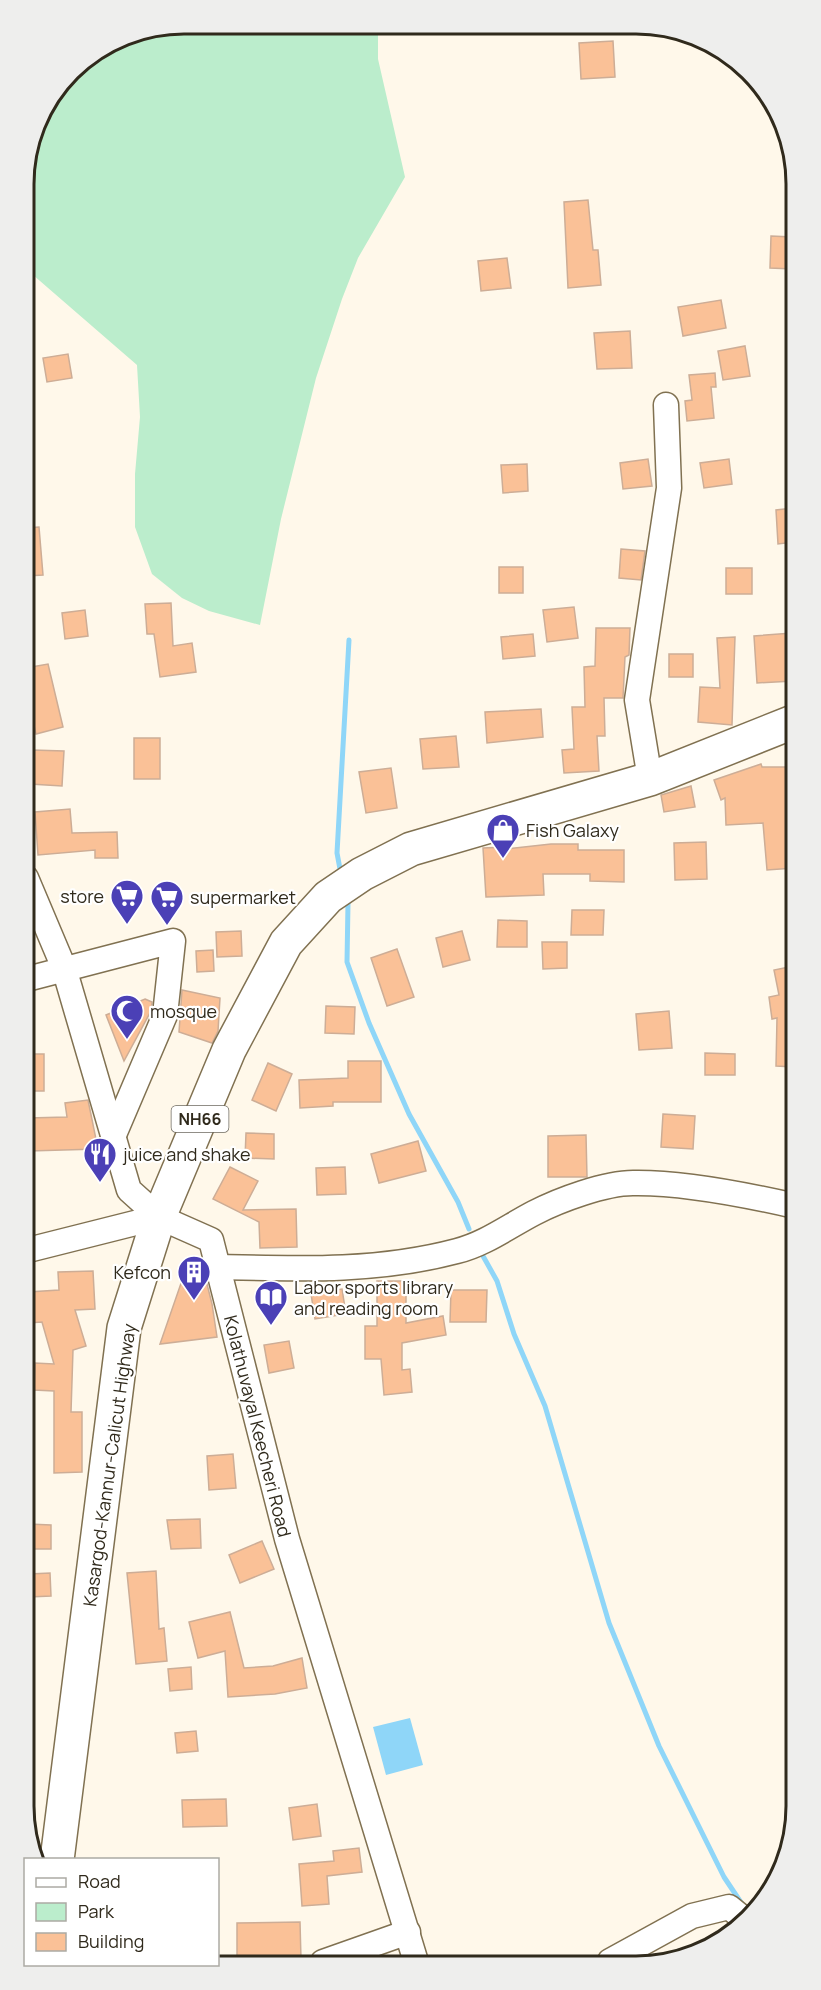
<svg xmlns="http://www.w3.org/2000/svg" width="821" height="1990" font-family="Manrope,sans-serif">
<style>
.green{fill:#bbedcc}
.water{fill:#8fd6f8}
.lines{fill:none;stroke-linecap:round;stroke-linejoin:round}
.stream{stroke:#8fd6f8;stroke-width:5}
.building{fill:#fac197;stroke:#cdad96;stroke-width:1.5}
.minor-casing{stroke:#807151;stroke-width:27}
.highway-casing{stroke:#807151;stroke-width:36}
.minor{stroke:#fff;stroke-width:24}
.highway{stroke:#fff;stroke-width:33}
.labels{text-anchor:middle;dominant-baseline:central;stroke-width:4.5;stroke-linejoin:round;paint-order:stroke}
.shield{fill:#fff;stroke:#6e6a60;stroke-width:1.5}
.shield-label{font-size:16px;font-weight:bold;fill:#302a1c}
.poi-label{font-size:18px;fill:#302a1c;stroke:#fff;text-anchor:start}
.street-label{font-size:18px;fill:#302a1c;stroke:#fff}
.rim{fill:none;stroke:#302a1c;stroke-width:3}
</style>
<rect width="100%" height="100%" fill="#fff8ea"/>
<polygon class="green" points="185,24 378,25 378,59 405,177 358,258 342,299 316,378 281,519 260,625 209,611 182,598 152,574 135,527 135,474 140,417 137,365 25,268 24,174 40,114 79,64 124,36"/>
<polygon class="water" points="410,1718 423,1765 386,1775 373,1727"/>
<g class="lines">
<g class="stream">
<polyline points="340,869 337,853 349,640"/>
<polyline points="348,903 347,962 369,1023 409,1114 458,1202 469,1229"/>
<polyline points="483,1256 497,1281 514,1334 545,1406 609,1623 659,1746 724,1877 742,1904"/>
</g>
</g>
<g class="building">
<polygon points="613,41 615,77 581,79 579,43"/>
<polygon points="588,200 593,250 598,250 601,285 568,288 564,202"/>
<polygon points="771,236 792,237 792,269 770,268"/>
<polygon points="507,258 511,288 481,291 478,261"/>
<polygon points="721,300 726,328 683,336 678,307"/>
<polygon points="630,331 632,368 597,369 594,333"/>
<polygon points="745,346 750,376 723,380 718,351"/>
<polygon points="68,354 72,378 47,382 43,358"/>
<polygon points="715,373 716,387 711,387 714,418 687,421 685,401 692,400 689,375"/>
<polygon points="648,459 652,486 623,489 620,463"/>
<polygon points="729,459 732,484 704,488 700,463"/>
<polygon points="527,464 528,491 503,493 501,465"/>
<polygon points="793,508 793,542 778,544 776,510"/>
<polygon points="39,527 43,575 26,576 25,528"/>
<polygon points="621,549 645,551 641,580 619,578"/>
<rect x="499" y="567" width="24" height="26"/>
<rect x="726" y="568" width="26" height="26"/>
<polygon points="171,603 173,646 192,643 196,672 160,677 154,634 147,634 145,604"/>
<polygon points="574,607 578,638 547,642 543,610"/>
<polygon points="85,610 88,636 65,639 62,613"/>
<polygon points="596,628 630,628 629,655 625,657 623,698 604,698 605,736 597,736 599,771 564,773 562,750 574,749 572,707 585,707 584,667 595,666"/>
<polygon points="792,633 793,681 757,683 754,636"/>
<polygon points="533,634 535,656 503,659 501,637"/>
<polygon points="735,637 732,725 698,722 700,687 720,688 717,638"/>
<rect x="669" y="654" width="24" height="23"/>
<polygon points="48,664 63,727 36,734 26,693 26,668"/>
<polygon points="541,709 543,737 487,743 485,712"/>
<polygon points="456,736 459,767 423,769 420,739"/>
<rect x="134" y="738" width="26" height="41"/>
<polygon points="32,750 64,751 62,786 30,784"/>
<polygon points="761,764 762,767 794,767 794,868 767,870 763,823 726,825 725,798 721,800 714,780"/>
<polygon points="391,768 397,808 366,813 359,772"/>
<polygon points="691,786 695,807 664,812 661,795"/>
<polygon points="70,809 72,833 117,832 118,858 95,858 95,850 38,855 35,812"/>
<polygon points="706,842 707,879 675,880 674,843"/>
<polygon points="551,844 578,844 578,850 624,850 624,882 590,881 590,874 543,874 544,895 486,897 483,848 506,847 506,849"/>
<polygon points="572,910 604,910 603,935 571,935"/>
<polygon points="498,920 527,921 527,947 497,947"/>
<polygon points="241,931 242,956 217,957 216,932"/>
<polygon points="462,931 470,960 443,967 436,938"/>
<polygon points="542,942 567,942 567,968 543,969"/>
<polygon points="397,949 414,997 387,1006 371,958"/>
<polygon points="213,950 214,971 197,972 196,951"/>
<polygon points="794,966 794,1067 776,1066 777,1018 772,1019 769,997 779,995 774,970"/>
<polygon points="182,990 220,998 218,1031 212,1043 179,1032"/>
<polygon points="145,999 152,1002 151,1011 124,1061 106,1015"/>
<polygon points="326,1006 355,1007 354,1034 325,1033"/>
<polygon points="669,1011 672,1048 639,1050 636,1014"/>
<polygon points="705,1053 735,1054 735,1075 705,1075"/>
<rect x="27" y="1054" width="17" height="37"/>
<polygon points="348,1061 381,1061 381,1102 333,1102 333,1106 300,1108 299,1080 348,1078"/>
<polygon points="268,1063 292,1074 276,1111 252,1100"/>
<polygon points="88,1100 98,1149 29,1151 28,1118 67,1117 65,1103"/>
<polygon points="663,1114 695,1116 693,1149 661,1147"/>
<polygon points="246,1133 274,1134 274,1159 245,1158"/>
<polygon points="586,1135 587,1177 548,1177 548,1136"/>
<polygon points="418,1141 426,1171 379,1183 371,1154"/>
<polygon points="230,1167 258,1181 243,1210 296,1209 297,1247 260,1248 259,1222 213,1199"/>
<polygon points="345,1167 346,1194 317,1195 316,1168"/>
<polygon points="202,1264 212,1304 217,1337 160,1344 187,1266"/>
<polygon points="93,1271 95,1309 75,1310 86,1346 73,1350 71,1412 82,1412 82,1472 54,1473 54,1391 34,1390 35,1363 54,1364 42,1322 28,1323 28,1292 59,1290 58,1272"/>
<polygon points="377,1281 406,1281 406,1323 443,1316 446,1335 402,1343 402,1370 410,1369 412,1392 384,1395 381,1359 365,1359 365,1326 377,1326"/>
<polygon points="342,1289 346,1314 315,1319 311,1294"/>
<polygon points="451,1290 487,1290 486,1322 450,1322"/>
<polygon points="289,1341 294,1368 269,1373 264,1345"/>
<polygon points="233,1454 236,1488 209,1490 207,1456"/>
<polygon points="200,1519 201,1548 171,1549 167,1520"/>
<polygon points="28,1524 51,1525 51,1549 28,1549"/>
<polygon points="262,1541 274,1569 240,1583 229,1555"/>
<polygon points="156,1571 159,1629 164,1628 167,1661 136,1664 127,1573"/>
<polygon points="50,1573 51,1596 29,1597 29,1574"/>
<polygon points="230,1612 244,1668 273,1666 302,1658 307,1688 275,1694 228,1697 225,1651 198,1658 189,1622"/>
<polygon points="191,1667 192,1689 170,1691 168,1669"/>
<polygon points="196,1731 198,1751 177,1753 175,1733"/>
<polygon points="226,1799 227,1826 183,1827 182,1800"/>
<polygon points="317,1804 321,1836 293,1840 289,1808"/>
<polygon points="359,1848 362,1872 327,1876 329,1904 302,1906 299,1864 334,1861 333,1851"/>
<polygon points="300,1922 301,1959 237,1960 237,1923"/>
</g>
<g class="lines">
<defs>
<g id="minor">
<polyline points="650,779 637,700 669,488 666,405"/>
<polyline points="26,878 64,968 129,1190 159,1217 211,1240 287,1539 416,1962"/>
<polyline points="27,979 173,941 165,1015 113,1137"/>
<polyline points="28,1250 159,1217"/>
<path d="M218,1267C299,1269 378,1272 457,1251C485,1244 509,1226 534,1213C559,1200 605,1183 633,1183C683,1182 747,1195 795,1206"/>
<polyline points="610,1961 692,1916 729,1907 745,1920"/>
<polyline points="323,1962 408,1932"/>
</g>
<polyline id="highway" points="57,1860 124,1328 159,1217 229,1050 286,943 328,897 362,874 411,849 650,779 793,722"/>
</defs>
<use href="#minor" class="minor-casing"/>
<use href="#highway" class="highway-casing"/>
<use href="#minor" class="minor"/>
<use href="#highway" class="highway"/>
</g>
<defs>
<symbol id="shop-pin" viewBox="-11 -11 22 30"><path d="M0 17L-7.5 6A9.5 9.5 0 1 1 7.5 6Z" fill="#4b40b6" stroke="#fff"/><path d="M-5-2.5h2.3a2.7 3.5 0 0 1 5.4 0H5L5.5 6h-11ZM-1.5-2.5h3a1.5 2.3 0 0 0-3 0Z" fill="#fff"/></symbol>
<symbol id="supermarket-pin" viewBox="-11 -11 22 30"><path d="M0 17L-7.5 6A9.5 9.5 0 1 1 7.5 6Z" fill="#4b40b6" stroke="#fff"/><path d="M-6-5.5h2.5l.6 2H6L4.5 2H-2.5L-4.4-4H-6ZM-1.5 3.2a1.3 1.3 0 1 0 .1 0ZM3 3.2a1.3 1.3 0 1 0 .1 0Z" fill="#fff"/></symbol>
<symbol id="mosque-pin" viewBox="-11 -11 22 30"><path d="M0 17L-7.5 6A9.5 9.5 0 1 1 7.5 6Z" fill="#4b40b6" stroke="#fff"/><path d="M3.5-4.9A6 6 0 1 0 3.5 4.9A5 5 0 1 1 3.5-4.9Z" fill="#fff"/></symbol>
<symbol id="restaurant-pin" viewBox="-11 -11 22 30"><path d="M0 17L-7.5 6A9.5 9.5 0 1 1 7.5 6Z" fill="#4b40b6" stroke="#fff"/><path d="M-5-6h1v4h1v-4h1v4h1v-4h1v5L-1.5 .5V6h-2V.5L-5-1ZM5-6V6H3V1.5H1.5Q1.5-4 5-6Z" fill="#fff"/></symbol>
<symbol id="building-pin" viewBox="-11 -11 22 30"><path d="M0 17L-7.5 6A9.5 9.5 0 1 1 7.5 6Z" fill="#4b40b6" stroke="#fff"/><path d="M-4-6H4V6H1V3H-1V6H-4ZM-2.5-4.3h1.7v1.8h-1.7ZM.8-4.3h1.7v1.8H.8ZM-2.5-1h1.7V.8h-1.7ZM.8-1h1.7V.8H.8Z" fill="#fff"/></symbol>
<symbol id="library-pin" viewBox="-11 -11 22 30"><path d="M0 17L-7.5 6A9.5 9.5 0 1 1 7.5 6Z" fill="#4b40b6" stroke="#fff"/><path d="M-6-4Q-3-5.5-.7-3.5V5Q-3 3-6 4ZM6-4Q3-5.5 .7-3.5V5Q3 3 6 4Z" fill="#fff"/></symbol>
</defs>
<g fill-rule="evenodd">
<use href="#shop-pin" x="484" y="811" width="38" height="52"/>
<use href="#supermarket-pin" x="108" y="877" width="38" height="52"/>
<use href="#supermarket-pin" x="148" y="878" width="38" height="52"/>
<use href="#mosque-pin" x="108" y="992" width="38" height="52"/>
<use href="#restaurant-pin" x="81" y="1135" width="38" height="52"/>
<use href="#building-pin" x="175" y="1253" width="38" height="52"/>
<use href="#library-pin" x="252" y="1278" width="38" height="52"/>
</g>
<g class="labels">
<rect class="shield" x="171.5" y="1106" width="57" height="26" rx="4.5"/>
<g class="shield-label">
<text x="200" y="1119">NH66</text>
</g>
<g class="poi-label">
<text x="526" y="830">Fish Galaxy</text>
<text x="104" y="896" text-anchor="end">store</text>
<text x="190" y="897">supermarket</text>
<text x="150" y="1011">mosque</text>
<text x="123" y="1154">juice and shake</text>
<text x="171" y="1272" text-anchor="end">Kefcon</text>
<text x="294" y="1287">Labor sports library<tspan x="294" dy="21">and reading room</tspan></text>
</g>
<g class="street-label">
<text transform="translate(258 1426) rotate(76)">Kolathuvayal Keecheri Road</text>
<text transform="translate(109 1465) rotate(-82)">Kasargod-Kannur-Calicut Highway</text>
</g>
</g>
<path d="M0 0H821V1990H0ZM184 34H636A150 150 0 0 1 786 184V1806A150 150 0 0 1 636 1956H184A150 150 0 0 1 34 1806V184A150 150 0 0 1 184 34Z" fill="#eeeeed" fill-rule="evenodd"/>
<path class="rim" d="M184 34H636A150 150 0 0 1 786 184V1806A150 150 0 0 1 636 1956H184A150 150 0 0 1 34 1806V184A150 150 0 0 1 184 34Z"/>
<rect x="24" y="1858" width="195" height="108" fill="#ffffff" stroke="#acaaa4" stroke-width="1.5"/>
<rect x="36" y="1878" width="30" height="9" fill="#ffffff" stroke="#acaaa4" stroke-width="1.5"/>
<text x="78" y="1888" font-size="18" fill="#302a1c">Road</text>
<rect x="36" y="1903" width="30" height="18" fill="#bbedcc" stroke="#acaaa4" stroke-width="1.5"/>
<text x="78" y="1918" font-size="18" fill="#302a1c">Park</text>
<rect x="36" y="1933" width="30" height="18" fill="#fac197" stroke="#acaaa4" stroke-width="1.5"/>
<text x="78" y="1948" font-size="18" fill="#302a1c">Building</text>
</svg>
